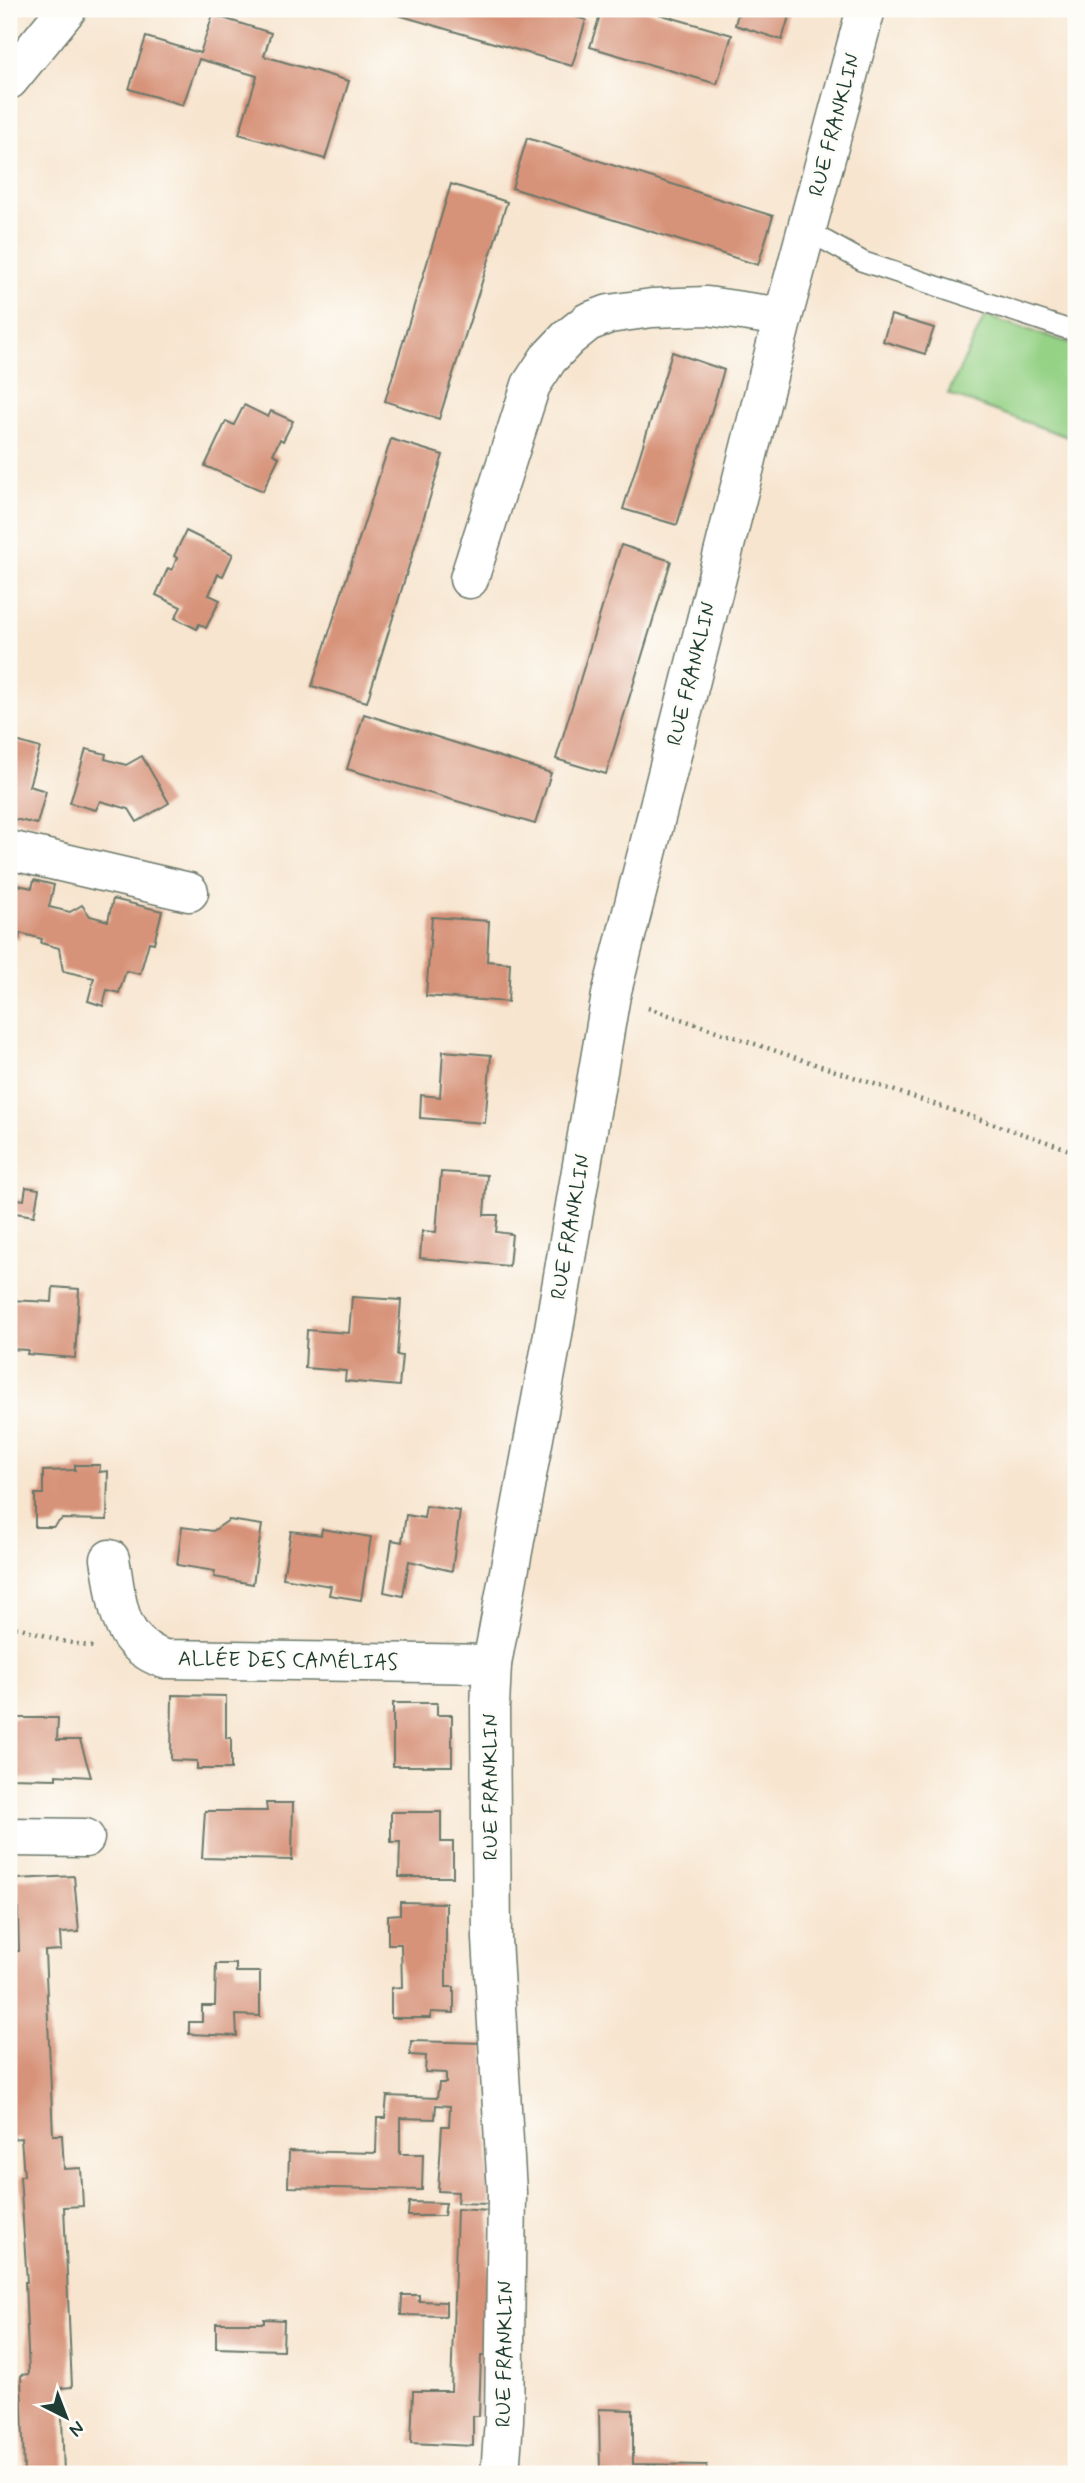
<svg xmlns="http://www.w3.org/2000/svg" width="1085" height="2483" font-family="Mynerve,sans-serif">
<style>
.green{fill:#95d286;stroke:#5a885d;stroke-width:2}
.building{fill:#d79379}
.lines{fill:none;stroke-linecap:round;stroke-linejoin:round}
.lane-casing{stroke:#6b786a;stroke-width:22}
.street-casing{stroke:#6b786a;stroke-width:41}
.secondary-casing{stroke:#6b786a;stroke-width:41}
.path{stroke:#6b786a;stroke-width:4.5;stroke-dasharray:2 5;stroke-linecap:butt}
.lane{stroke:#fff;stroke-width:19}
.street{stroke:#fff;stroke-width:38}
.secondary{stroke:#fff;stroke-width:38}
.labels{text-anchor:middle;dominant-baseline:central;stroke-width:5;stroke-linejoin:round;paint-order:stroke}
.street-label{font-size:21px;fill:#1f3d34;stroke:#fdfcf7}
</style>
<rect width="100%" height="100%" fill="#fdfcf7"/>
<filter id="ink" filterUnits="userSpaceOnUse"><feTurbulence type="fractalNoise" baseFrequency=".0143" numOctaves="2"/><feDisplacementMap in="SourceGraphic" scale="14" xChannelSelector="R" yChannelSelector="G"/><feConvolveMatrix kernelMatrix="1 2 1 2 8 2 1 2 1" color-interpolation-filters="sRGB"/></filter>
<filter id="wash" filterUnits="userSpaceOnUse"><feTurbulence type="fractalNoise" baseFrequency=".00686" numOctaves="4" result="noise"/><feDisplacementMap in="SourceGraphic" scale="28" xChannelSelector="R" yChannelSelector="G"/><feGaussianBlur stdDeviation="1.57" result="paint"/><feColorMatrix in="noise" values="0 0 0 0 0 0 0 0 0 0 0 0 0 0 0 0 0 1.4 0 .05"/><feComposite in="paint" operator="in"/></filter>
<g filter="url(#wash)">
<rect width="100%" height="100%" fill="#f7e5cf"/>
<polygon class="green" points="985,316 1076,345 1076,440 948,394"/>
<g id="blocks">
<g class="building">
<polygon points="388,9 550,9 586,20 572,66 388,12"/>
<polygon points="602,9 641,9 732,35 717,84 590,47"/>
<polygon points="739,9 791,9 782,40 735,25"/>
<polygon points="213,15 271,33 264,56 349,81 325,159 239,134 257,76 199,59 183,105 129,89 146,37 200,53"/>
<polygon points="527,138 773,216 758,265 512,188"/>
<polygon points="451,184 507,202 439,419 385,401"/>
<polygon points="891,315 934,328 925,354 883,341"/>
<polygon points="672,352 724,370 677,525 623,509"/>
<polygon points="244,405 268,417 271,411 293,421 283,441 280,439 273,454 279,457 263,491 205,466 226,421 234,425"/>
<polygon points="391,439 443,455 367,702 312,686"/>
<polygon points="186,531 233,554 223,576 218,574 209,595 220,600 206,628 199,624 197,629 175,618 181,607 156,595 168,568 172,570 177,558 174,556"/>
<polygon points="621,545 671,561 606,774 556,759"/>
<polygon points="364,714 551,773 535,824 347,769"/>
<polygon points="9,739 40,748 29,786 46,791 37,824 9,818"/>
<polygon points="86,749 106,754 105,759 126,765 142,756 169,803 137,822 129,809 100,801 96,810 70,803"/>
<polygon points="34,880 54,885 49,907 70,912 82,905 90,916 108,921 113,899 162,911 154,943 149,942 140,974 126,971 119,993 107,990 103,1006 88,1001 94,978 63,971 59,948 41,943 42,939 20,933 19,939 9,936 9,883 32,888"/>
<polygon points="432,917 489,921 487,961 510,963 508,1002 426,996"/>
<polygon points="443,1051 491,1055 485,1123 420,1118 421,1095 440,1097"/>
<polygon points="441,1172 487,1175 484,1215 498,1215 496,1232 512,1234 509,1266 420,1258 422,1231 436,1232"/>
<polygon points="26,1187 39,1189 34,1216 9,1212 9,1198 24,1200"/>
<polygon points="53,1287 79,1289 75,1358 27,1354 28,1350 9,1349 9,1300 52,1302"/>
<polygon points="352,1297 401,1300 397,1355 402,1356 399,1386 345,1381 346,1371 305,1368 307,1330 349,1333"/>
<polygon points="75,1465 100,1465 99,1472 108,1471 107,1520 62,1519 53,1527 35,1527 35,1494 43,1494 43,1471 75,1470"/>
<polygon points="426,1506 460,1511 452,1571 409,1561 403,1596 384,1592 392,1540 402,1542 406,1515 424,1518"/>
<polygon points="229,1520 262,1525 253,1584 214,1577 215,1571 177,1565 182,1527 213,1531"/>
<polygon points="322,1529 371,1537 361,1600 329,1595 331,1586 283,1578 291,1531 321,1535"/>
<polygon points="172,1695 226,1696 226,1738 231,1738 231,1769 197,1769 197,1761 171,1760"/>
<polygon points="393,1703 437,1703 437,1715 452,1715 452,1766 393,1766"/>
<polygon points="9,1718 58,1718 57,1740 80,1740 91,1777 56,1775 56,1779 9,1778"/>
<polygon points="266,1803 293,1803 292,1860 202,1858 205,1811 267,1811"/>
<polygon points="391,1812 441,1812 441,1842 453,1842 453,1877 399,1877 400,1842 391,1842"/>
<polygon points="74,1876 79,1932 60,1933 61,1950 45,1951 53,2135 62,2135 64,2169 81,2168 83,2206 64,2207 72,2387 61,2388 64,2474 24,2474 21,2375 29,2374 25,2282 27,2282 20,2176 24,2176 21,2138 9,2139 9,1951 19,1951 17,1879"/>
<polygon points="400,1902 446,1903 446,1987 454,1987 454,2013 431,2012 430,2018 391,2018 391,1988 402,1987 401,1944 388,1944 388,1915 400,1914"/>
<polygon points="216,1964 236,1964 236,1972 260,1972 260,2016 236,2015 237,2036 189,2034 189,2022 202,2022 202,2006 215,2006"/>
<polygon points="411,2041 484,2043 490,2204 457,2203 458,2192 438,2191 442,2126 449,2126 450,2106 436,2105 435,2119 400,2118 400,2154 423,2154 422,2190 288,2187 289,2151 376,2153 377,2118 385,2118 387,2096 437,2098 439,2083 446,2083 446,2073 425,2072 426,2056 410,2055"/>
<polygon points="409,2202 446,2203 444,2216 408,2216"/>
<polygon points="457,2209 490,2211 487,2356 481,2356 479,2416 473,2416 473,2446 411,2443 413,2391 451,2391"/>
<polygon points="402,2295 419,2295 419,2301 446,2302 446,2316 401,2315"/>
<polygon points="264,2319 284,2320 283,2350 216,2348 216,2323 264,2323"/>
<polygon points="599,2409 633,2410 633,2464 707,2465 707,2474 600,2474"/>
</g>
</g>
</g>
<g filter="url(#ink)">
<use href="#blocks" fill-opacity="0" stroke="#6b786a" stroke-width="2"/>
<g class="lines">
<defs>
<polyline id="lane" points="806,230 864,262 1076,332"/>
<g id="street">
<polyline points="469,579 531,385 548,359 568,338 588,322 609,314 652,308 707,306 783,317"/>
<polyline points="9,850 189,892"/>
<path d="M110,1559C118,1602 116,1642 164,1659L492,1664"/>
<polyline points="9,1837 85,1838"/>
<polyline points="500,2474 504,2420 507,2192 492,1939 490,1707 492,1664 551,1346 611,995 783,317 866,9"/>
</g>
<polyline id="secondary" points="9,80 67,9"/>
</defs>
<use href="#lane" class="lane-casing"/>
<use href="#street" class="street-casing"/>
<use href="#secondary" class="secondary-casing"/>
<g class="path">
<polyline points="648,1008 1062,1147 1076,1153"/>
<polyline points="9,1627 21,1628 62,1641 93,1647"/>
</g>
<use href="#lane" class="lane"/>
<use href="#street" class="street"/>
<use href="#secondary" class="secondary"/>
</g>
</g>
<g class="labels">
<g class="street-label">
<text transform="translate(835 125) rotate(-75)">RUE FRANKLIN</text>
<text transform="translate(692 674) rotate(-76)">RUE FRANKLIN</text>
<text transform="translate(571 1227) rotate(-80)">RUE FRANKLIN</text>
<text transform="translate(288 1661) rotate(1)">ALLÉE DES CAMÉLIAS</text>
<text transform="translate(491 1787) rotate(-90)">RUE FRANKLIN</text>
<text transform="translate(505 2354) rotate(-89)">RUE FRANKLIN</text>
</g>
</g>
<rect width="1085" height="2483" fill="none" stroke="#fdfcf7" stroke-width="35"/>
<g transform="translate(66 2417) rotate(138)" stroke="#fdfcf7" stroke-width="5" paint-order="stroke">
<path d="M0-5L12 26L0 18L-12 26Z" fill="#1f3d34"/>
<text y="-10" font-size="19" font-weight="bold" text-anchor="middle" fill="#1f3d34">N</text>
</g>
</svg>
